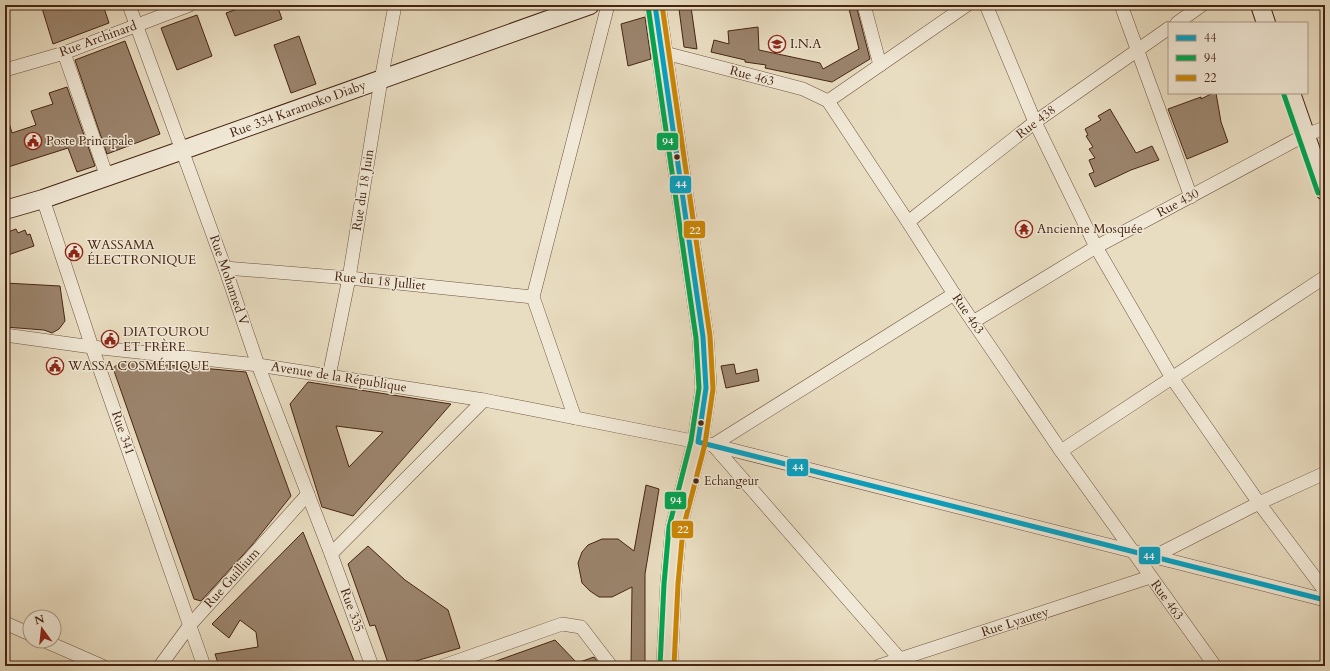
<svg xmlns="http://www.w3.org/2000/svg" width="1330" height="671" font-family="Cardo,serif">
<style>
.building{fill:#9b846d;stroke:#462412;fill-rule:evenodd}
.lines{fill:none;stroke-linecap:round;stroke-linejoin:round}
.lane-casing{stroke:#6f523e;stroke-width:8}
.street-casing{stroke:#6f523e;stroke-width:14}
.secondary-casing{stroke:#462412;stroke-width:20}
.primary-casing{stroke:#462412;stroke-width:22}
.lane{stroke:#f1e9d7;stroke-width:6}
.street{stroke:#f1e9d7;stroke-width:13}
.secondary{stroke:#f1e9d7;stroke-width:18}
.primary{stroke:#e9ddc1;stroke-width:20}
.bus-1-casing{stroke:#f1e9d7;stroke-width:8}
.bus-2-casing{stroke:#f1e9d7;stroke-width:8}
.bus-3-casing{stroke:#f1e9d7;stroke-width:8}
.bus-1{stroke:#04a2c5;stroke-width:5}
.bus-2{stroke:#00a651;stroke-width:5}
.bus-3{stroke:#cb8604;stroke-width:5}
.bus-dot{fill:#462412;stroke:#f1e9d7;stroke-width:1.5}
.labels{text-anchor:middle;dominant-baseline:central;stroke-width:3;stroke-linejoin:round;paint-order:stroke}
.bus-label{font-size:12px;fill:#462412;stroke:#f1e9d7;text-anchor:start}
.street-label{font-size:13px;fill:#462412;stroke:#f1e9d7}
.poi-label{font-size:13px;fill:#462412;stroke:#f1e9d7;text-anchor:start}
.line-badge{stroke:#f1e9d7;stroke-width:1.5}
.badge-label{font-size:11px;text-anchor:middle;font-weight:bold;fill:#fff}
</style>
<rect width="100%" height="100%" fill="#e9ddc1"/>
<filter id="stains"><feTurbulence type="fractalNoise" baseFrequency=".005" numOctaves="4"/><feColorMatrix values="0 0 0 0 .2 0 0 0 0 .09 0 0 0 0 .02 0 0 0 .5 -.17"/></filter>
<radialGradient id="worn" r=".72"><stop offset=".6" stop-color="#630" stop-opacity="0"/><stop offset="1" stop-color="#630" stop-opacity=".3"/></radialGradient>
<g class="building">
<polygon points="41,5 103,5 109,23 53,44"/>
<polygon points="249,5 277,5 282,19 235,36 226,13"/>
<polygon points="848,5 856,5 870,59 832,82 765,68 766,65 745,62 745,60 711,52 714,40 729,44 728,31 758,27 759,50 820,63 823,69 859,49"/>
<polygon points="691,7 697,49 684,47 679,9"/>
<polygon points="197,15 212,56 177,70 161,28"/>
<polygon points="645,17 651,59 628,66 621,24"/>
<polygon points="299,36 316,84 291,93 274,45"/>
<polygon points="125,41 160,134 107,154 75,60"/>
<polygon points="67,87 95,166 77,172 68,148 5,168 5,116 7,116 12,133 36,125 31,111 53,104 49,93"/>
<polygon points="1213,93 1216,93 1221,122 1228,142 1187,159 1168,109 1201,97 1201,99"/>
<polygon points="1110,109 1136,153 1152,146 1159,160 1131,170 1095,187 1089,174 1094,172 1089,160 1095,158 1089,149 1093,147 1086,136 1088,135 1085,129 1101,120 1098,116"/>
<polygon points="16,229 18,233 25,230 27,235 30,234 34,246 5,256 5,233"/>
<polygon points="5,283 60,286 65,321 59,329 52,333 44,330 5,327"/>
<polygon points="122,361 246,372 291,496 252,545 201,601 194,599 113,368"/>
<polygon points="734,364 736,374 757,369 759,381 726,388 721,366"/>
<path d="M308,382L451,404L353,516L322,507L290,404ZM336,426L383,432L349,467Z"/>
<polygon points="646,485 659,489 645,574 645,666 631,666 632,587 612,597 599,597 590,591 582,583 578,563 582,552 588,545 602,539 618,539 634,551"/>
<polygon points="303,532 356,666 219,666 215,654 258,647 256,632 240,620 229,638 212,624"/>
<polygon points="368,546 405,580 448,610 460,648 399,666 389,666 375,625 370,626 348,564"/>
<polygon points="555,640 577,663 594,657 601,666 486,666 485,665"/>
</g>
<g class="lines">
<defs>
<polyline id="lane" points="777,5 778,6"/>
<g id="street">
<polyline points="129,5 225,268 258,365 331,554 372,666"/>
<polyline points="864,5 880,65"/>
<polyline points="986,5 1035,122 1096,247 1172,378 1259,503 1325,591"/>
<polyline points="1121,5 1191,197"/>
<polyline points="1177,23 1202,5"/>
<polyline points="661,52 803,89 828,101 908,222 954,294 1061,451 1215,666"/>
<polyline points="64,53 107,177"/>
<polyline points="5,70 64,53 190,5"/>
<polyline points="828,101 967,5"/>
<polyline points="43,199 92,347 204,666"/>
<polyline points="908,222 1035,122 1169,28"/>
<polyline points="225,268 349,278 533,297"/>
<polyline points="973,322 1096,247 1305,135 1325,128"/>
<polyline points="5,335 92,347 258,365 484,400 713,445 1325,600"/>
<polyline points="329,376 349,278 381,80 395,5"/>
<polyline points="575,418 533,297 608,5"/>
<polyline points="713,445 906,666"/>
<polyline points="713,445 954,294"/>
<polyline points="1061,451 1325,277"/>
<polyline points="331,554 484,400"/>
<polyline points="1153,557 1259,503 1325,473"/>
<polyline points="5,623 30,634"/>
<polyline points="45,641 102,666"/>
<polyline points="160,666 190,625 308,494"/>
<polyline points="443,666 562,624 581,627 611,666"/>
<polyline points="879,666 1150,577"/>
</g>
<g id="secondary">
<polyline points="1260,5 1266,23"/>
<polyline points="1291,93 1325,191"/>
<polyline points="5,210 43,199 183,150 590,5"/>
</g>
<polyline id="primary" points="655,5 703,337 706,388 698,442 676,528 671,584 667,666"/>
</defs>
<use href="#lane" class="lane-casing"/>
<use href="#street" class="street-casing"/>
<use href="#secondary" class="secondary-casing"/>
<use href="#primary" class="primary-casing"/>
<use href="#lane" class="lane"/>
<use href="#street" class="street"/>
<use href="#secondary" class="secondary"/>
<use href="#primary" class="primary"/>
<defs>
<polyline id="bus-1" points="655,5 703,337 706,388 698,442 1325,600"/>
<g id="bus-2">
<polyline points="648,6 696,338 699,388 691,441 669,527 664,584 660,666"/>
<polyline points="1284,95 1318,193"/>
</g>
<polyline id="bus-3" points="662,5 710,336 713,389 705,444 683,529 678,584 674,666"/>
</defs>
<use href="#bus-1" class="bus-1-casing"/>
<use href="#bus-2" class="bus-2-casing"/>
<use href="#bus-3" class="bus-3-casing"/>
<use href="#bus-1" class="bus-1"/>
<use href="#bus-2" class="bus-2"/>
<use href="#bus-3" class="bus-3"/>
</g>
<defs>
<symbol id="school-ring" viewBox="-11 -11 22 22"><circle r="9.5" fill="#f1e9d7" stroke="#8f2418" stroke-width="1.5"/><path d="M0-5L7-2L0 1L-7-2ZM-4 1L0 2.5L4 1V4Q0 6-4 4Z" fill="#8f2418"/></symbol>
<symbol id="civic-ring" viewBox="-11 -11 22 22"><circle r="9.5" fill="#f1e9d7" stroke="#8f2418" stroke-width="1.5"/><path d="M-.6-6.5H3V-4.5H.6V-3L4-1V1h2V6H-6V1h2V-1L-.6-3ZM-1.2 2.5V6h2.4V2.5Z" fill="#8f2418"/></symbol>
<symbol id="temple-ring" viewBox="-11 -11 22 22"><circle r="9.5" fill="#f1e9d7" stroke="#8f2418" stroke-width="1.5"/><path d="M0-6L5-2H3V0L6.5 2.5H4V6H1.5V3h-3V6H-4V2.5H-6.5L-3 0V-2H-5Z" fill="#8f2418"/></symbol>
</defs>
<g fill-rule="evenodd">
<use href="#school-ring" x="767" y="34" width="20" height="20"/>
<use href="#civic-ring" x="23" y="131" width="20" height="20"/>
<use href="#temple-ring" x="1014" y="219" width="20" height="20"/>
<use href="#civic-ring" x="64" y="242" width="20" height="20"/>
<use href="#civic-ring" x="100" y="329" width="20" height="20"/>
<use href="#civic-ring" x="45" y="356" width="20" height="20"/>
</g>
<g class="bus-dot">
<circle cx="677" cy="157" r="3.5"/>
<circle cx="701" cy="423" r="3.5"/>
<circle cx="696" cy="481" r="3.5"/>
</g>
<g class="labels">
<g class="bus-label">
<text x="704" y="481">Echangeur</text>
</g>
<g class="street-label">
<text transform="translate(98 39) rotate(-20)">Rue Archinard</text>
<text transform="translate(752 76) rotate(15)">Rue 463</text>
<text transform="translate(298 109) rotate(-20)">Rue 334 Karamoko Diaby</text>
<text transform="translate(1036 122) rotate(-37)">Rue 438</text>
<text transform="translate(363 190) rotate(-81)">Rue du 18 Juin</text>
<text transform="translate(1178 203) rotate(-28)">Rue 430</text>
<text transform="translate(229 280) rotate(71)">Rue Mohamed V</text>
<text transform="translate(380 281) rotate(6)">Rue du 18 Julliet</text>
<text transform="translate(968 314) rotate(56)">Rue 463</text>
<text transform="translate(339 377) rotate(9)">Avenue de la République</text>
<text transform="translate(123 433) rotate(71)">Rue 341</text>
<text transform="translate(232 578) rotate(-48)">Rue Guillium</text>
<text transform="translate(1167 600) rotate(54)">Rue 463</text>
<text transform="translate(352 610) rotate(70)">Rue 335</text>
<text transform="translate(1015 622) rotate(-18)">Rue Lyautey</text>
</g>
<g class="poi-label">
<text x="790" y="44">I.N.A</text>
<text x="46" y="141">Poste Principale</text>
<text x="1037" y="229">Ancienne Mosquée</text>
<text x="87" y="245">WASSAMA<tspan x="87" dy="15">ÉLECTRONIQUE</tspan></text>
<text x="123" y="332">DIATOUROU<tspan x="123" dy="15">ET FRÈRE</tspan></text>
<text x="68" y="366">WASSA COSMÉTIQUE</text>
</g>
</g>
<g class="line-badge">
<rect x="656" y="132" width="23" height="19" rx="4" fill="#00a651"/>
<rect x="669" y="175" width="23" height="19" rx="4" fill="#04a2c5"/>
<rect x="683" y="220" width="23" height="19" rx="4" fill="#cb8604"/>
<rect x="786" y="458" width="23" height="19" rx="4" fill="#04a2c5"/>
<rect x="664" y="491" width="23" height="19" rx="4" fill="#00a651"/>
<rect x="671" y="520" width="23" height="19" rx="4" fill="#cb8604"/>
<rect x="1138" y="546" width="23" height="19" rx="4" fill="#04a2c5"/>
</g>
<g class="badge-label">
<text x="668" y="145">94</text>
<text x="681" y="188">44</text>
<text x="695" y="234">22</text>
<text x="798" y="471">44</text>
<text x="676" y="504">94</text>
<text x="683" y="533">22</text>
<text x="1149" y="560">44</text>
</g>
<rect width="1330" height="671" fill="none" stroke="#e9ddc1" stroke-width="20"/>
<rect x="6" y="6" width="1318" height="659" fill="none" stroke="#462412" stroke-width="2"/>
<rect x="10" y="10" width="1310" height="651" fill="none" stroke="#462412"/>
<rect x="1168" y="22" width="140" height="72" fill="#f1e9d7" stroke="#ad9a88"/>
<rect x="1176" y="35" width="20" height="6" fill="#04a2c5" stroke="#ad9a88"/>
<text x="1204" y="42" font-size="12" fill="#462412">44</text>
<rect x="1176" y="55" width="20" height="6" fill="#00a651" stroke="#ad9a88"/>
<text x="1204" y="62" font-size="12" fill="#462412">94</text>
<rect x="1176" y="75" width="20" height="6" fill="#cb8604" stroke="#ad9a88"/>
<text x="1204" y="82" font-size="12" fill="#462412">22</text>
<g transform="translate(42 629) rotate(345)"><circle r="19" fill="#f1e9d7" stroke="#ad9a88"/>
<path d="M0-3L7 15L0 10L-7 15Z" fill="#8f2418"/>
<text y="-6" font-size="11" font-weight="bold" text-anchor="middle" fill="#462412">N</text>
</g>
<rect width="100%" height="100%" filter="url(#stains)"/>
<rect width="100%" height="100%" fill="url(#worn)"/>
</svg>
